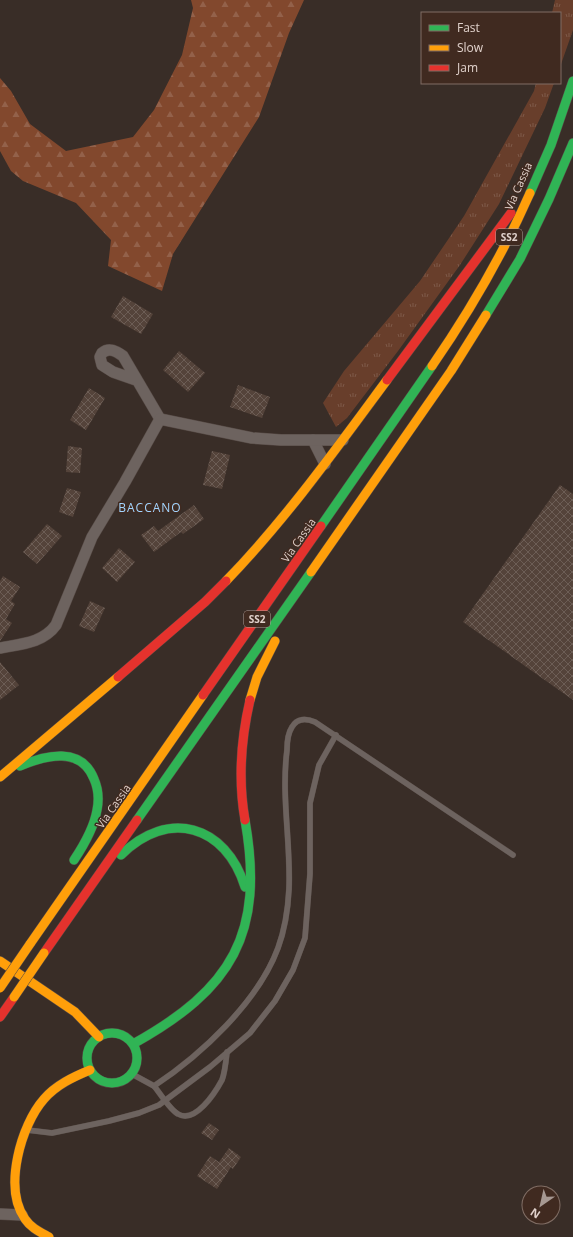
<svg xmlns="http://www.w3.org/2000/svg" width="573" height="1237" font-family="'Open Sans',sans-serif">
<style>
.grass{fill:url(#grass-tufts)}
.forest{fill:url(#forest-firs)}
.building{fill:url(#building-cross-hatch)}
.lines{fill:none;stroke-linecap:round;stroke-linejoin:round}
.lane-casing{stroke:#564a45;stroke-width:6}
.street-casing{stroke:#564a45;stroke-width:12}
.fast-casing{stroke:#564a45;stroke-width:10}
.slow-casing{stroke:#564a45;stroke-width:10}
.jam-casing{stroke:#564a45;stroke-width:10}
.lane{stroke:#6d635f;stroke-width:5.5}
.street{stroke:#6d635f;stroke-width:11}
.fast{stroke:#30b455;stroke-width:9}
.slow{stroke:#ff9f0a;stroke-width:9}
.jam{stroke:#e5322d;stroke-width:9}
.slow-bridge-casing{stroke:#564a45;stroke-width:10;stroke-linecap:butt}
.slow-bridge{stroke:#ff9f0a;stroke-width:9}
.labels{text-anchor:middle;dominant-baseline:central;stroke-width:3;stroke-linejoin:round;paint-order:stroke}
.shield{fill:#402a20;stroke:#b09f98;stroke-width:1}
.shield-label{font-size:10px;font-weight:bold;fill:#e0d1cb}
.street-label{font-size:11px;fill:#e0d1cb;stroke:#402a20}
.neighbourhood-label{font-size:12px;letter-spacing:1px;fill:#a1d4fe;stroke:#402a20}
</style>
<defs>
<pattern id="grass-tufts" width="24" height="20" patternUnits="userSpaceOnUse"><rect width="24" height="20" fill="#683e2b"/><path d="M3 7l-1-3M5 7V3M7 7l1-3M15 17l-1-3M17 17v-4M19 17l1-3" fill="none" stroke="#7d5948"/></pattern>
<pattern id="forest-firs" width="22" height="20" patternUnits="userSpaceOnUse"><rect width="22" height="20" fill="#82482d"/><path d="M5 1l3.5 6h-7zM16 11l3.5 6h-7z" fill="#93614a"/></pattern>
<pattern id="building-cross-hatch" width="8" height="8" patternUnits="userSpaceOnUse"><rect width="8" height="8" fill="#54433a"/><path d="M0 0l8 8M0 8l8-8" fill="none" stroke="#6c5d55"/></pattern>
</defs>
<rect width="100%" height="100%" fill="#392d27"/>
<g class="grass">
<polygon points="555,0 573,0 573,30 560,67 560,13 552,13"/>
<polygon points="536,83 554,83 545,108 499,204 460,265 398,351 347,418 336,427 323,403 344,371 420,281 464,216 534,91"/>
</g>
<polygon class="forest" points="191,0 304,0 289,33 259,117 173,254 162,291 108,266 111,240 76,203 23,181 11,171 0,151 0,78 11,91 30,124 66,151 133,137 154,110 182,55 193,8"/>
<g class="building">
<polygon points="123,296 153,314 141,334 111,317"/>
<polygon points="179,351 205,373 188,392 163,370"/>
<polygon points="238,385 270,397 262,418 230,407"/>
<polygon points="89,388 105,398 86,430 70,420"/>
<polygon points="68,446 82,448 80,473 66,472"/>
<polygon points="212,451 230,455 222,489 203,485"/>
<polygon points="560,485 573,494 573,700 463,622"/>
<polygon points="67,488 81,492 73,517 59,512"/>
<polygon points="194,505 204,519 183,534 181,532 154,552 141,535 154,526 158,531"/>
<polygon points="47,524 62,536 37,564 23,552"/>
<polygon points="119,548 135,562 117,582 102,568"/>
<polygon points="3,576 20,587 11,601 15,604 6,619 12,623 0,641 0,581"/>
<polygon points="90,601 105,608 94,632 79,626"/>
<polygon points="0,662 19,685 0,700"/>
<polygon points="209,1123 219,1130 212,1140 201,1133"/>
<polygon points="229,1148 241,1157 233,1169 231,1167 217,1189 197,1176 210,1156 219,1162"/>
</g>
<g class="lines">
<defs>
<g id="lane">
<path d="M227,1052C226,1061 225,1072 222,1080C215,1093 195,1124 178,1114C170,1110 160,1093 154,1086C201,1055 258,1002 278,948C285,929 288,909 289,889C291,843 281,797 287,750C287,743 288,733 292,727C297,718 306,718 315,722L513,855"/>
<polyline points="132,1074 154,1086"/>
<polyline points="27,1130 52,1133 109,1121 139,1113 159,1105 210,1067 250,1033 275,1001 293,970 305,938 310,874 310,803 319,765 336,735"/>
</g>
<g id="street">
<path d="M136,380L113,372L102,365L100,357L102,353C109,347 116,351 123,356L160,419"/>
<polyline points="313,440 325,464"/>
<path d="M0,648C21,644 43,643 56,625L92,537L125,482L160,419L252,438L281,440H343"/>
<polyline points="0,1214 22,1215"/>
</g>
<g id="fast">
<polyline points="530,193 551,145 573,81"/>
<polyline points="486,315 520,259 549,199 573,143"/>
<polyline points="321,526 432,366"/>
<path d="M20,766C46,755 81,746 94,779C98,788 99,800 97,810C94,828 84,845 74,860"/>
<polyline points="137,820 311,572"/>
<path d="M121,855C168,808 226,825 245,887"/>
<circle cx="112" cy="1058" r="25"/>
<path d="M133,1044C232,989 265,934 245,820"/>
</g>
<g id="slow">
<path d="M432,366C470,311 503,254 530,193"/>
<polyline points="311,572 451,371 486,315"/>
<path d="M226,581C286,519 336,449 387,380"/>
<polyline points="250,700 257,677 275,641"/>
<polyline points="0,777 118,677"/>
<polyline points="30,944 203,695"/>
<polyline points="0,961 75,1012 99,1037"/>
<path d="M49,1237C40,1232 31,1228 25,1219C3,1188 21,1125 44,1099C56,1085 73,1077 90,1070"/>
</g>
<g id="jam">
<polyline points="387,380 511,213"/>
<polyline points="118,677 205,602 226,581"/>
<polyline points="203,695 321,526"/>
<path d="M245,820C238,780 241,739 250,700"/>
<polyline points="44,953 137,820"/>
<polyline points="0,1017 14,997"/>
</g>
</defs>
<use href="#lane" class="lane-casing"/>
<use href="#street" class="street-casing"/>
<use href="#fast" class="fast-casing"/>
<use href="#slow" class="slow-casing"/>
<use href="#jam" class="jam-casing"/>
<use href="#lane" class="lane"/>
<use href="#street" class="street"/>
<use href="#fast" class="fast"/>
<use href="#slow" class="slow"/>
<use href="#jam" class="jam"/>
<defs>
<g id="slow-bridge">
<polyline points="0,988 30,944"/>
<polyline points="14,997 44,953"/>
</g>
</defs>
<use href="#slow-bridge" class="slow-bridge-casing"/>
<use href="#slow-bridge" class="slow-bridge"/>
</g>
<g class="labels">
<g class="shield">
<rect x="496" y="229" width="26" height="16" rx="3"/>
<rect x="244" y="611" width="26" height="16" rx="3"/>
</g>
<g class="shield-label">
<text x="509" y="237">SS2</text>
<text x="257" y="619">SS2</text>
</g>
<g class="street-label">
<text transform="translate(518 186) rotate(-66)">Via Cassia</text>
<text transform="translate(298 540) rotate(-55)">Via Cassia</text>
<text transform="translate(113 806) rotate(-55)">Via Cassia</text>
</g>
<g class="neighbourhood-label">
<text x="150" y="507">BACCANO</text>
</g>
</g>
<rect x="421" y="12" width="140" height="72" fill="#402a20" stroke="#806d64"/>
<rect x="429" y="25" width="20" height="6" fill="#30b455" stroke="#806d64"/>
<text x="457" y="32" font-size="12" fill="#e0d1cb">Fast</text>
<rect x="429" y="45" width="20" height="6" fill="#ff9f0a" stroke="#806d64"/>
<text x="457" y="52" font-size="12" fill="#e0d1cb">Slow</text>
<rect x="429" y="65" width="20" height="6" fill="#e5322d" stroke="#806d64"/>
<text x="457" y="72" font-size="12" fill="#e0d1cb">Jam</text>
<g transform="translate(541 1205) rotate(214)"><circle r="19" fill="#402a20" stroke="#806d64"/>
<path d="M0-3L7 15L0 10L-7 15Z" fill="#a69892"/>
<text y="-6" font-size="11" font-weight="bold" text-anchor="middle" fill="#e0d1cb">N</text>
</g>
</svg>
